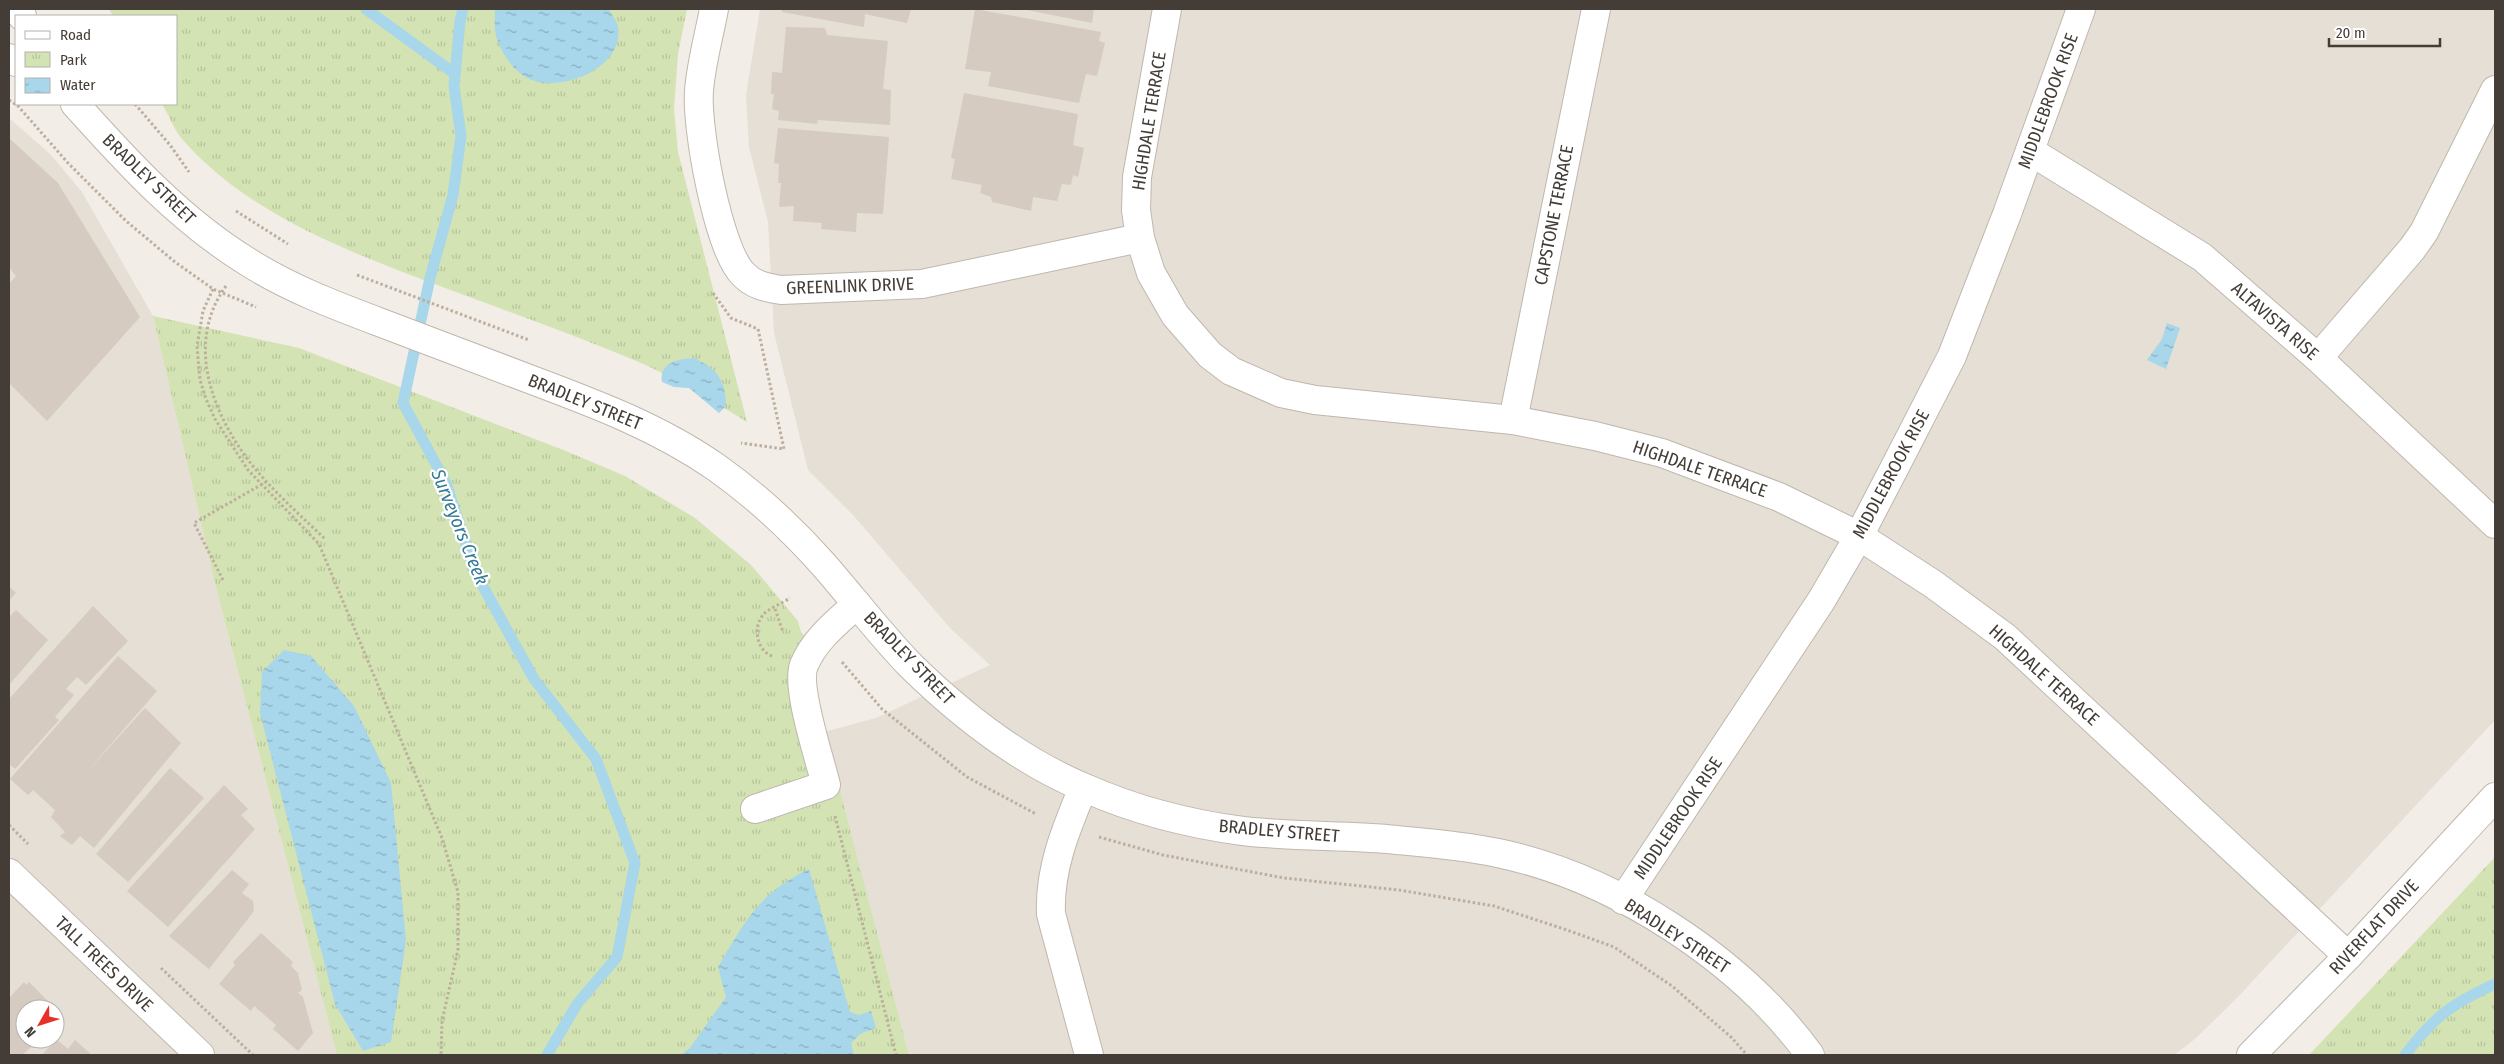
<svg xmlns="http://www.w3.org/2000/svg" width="2504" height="1064" font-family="'Fira Sans Condensed',sans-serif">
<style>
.residential{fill:#e5dfd6;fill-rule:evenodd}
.park{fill:url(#park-tufts)}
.water{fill:url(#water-ripples)}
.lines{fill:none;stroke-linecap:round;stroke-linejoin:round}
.stream{stroke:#a8d6ea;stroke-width:11}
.building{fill:#d6cbc0}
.minor-casing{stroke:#c0b7ad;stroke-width:30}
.path{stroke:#bdae9d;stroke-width:3;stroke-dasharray:2.5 2.5;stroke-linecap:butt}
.minor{stroke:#fff;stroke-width:28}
.labels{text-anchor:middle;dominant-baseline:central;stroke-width:4.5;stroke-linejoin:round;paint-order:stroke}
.street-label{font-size:18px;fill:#443d37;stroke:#fff}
.water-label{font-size:19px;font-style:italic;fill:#357998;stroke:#fff}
</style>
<defs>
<pattern id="park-tufts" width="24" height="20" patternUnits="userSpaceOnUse" patternTransform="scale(1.25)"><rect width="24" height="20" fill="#d3e3b3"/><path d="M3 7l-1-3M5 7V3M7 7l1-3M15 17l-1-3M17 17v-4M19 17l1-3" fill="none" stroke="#b6c49b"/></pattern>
<pattern id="water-ripples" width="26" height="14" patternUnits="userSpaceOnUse" patternTransform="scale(1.25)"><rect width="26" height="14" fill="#a8d6ea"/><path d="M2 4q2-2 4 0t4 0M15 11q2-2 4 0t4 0" fill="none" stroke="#8aafbe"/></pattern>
</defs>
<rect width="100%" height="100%" fill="#f2ede7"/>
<g class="residential">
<polygon points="760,9 2495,9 2495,720 2237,998 2195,1039 2174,1055 909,1055 824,732 876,718 990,665 950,628 853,515 808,470 774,333 768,222 749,147 746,95"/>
<path d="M9,118L50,154L82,192L153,316L215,583L337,1055H9ZM25,1009H55V1039H25Z"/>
</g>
<g class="park">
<path d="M109,9H687L678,54L674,109L678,152L747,422C710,399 674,377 634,360C567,332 498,308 429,282C342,249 246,212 183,140C174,130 169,115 162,104H176V16H113Z"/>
<polygon points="153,316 299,348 566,451 625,476 695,518 751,565 798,621 801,632 824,660 814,670 812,684 909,1055 337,1055 215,583"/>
<polygon points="2495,857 2495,1055 2309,1055"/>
</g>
<g class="water">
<path d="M495,9H609C611,14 616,20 618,26C626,68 559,95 527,78C512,70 501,52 496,36C494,28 495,17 495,9Z"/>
<polygon points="2167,323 2180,328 2166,369 2147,360 2162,339"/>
<path d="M694,358C717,368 726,381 726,406L719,413L689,388L674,387L662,382C659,362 678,359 694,358Z"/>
<polygon points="284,650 311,656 354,706 391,783 406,940 391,1042 363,1051 335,1004 260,713 262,672"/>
<path d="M809,869L850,1012L859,1015L871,1011L876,1028L860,1034L851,1043L854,1055H680L690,1048L726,997L718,967C746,920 758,894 809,869Z"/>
</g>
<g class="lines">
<g class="stream">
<polyline points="366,9 455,74"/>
<polyline points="463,9 460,21 454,86 461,136 453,195 430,278 403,403 446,483 475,572 534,679 596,759 635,863 617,957 577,1004 547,1055"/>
<path d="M2405,1055C2434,1017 2451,1004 2495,984"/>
</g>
</g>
<g class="building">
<polygon points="782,9 911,9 907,23 865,14 864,27 782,12"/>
<polygon points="975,9 1101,32 1099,41 1105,43 1097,76 1086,74 1079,103 988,86 991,72 965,69"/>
<polygon points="1022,9 1094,9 1092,23"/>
<polygon points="786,27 825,28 827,35 888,41 883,89 891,90 890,125 818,120 817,124 778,120 779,111 772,109 774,94 771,94 772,72 782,73"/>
<polygon points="964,93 1078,114 1073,145 1084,148 1078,177 1073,175 1071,185 1062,184 1057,201 1033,197 1031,211 992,202 991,197 980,193 982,185 951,179 955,159 951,158"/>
<polygon points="778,128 889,137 883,214 857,213 856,232 821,229 822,223 793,221 794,206 779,207 781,183 778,183 779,164 774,163"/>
<polygon points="9,138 58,183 140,317 47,421 9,383 9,284 16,276 9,267"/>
<polygon points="9,586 16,593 9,601"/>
<polygon points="93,606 128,641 86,685 77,677 66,689 74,695 55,717 59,720 15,769 9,764 9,699"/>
<polygon points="16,610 48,640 9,685 9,617"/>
<polygon points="118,656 157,691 85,774 145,708 181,743 94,848 80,836 72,845 60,836 65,832 51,817 55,810 33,790 28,795 10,779"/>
<polygon points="170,768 204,798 128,882 96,854"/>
<polygon points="224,785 248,809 241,815 255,829 168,927 127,891"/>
<polygon points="232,870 249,884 242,893 253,901 254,911 209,969 169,936"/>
<polygon points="261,933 293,962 291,966 298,973 302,990 298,993 303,997 313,1033 298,1051 273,1029 276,1025 254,1006 251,1011 219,984 235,965 233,962"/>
<polygon points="24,982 26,985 29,982 53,1006 50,1009 25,1009 25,1039 41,1039 22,1055 9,1055 9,998"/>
<polygon points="56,1039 68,1049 75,1040 92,1055 42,1055"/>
</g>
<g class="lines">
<defs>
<g id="minor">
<polyline points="18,9 22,16"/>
<path d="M714,9C709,36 701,64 699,91C696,127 718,249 743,274C753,285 767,288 781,290L922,284L1140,238"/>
<polyline points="1167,9 1137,177 1136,210 1140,238 1151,273 1175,315 1210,355 1231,371 1281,393 1315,400 1513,420 1595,436 1662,453 1779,497 1859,536 1933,584 2005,637 2348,956"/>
<polyline points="9,58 16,62"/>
<path d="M75,104C128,163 180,220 248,262C289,288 334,305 379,322C430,341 481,361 532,380C596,404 660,428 717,468C755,495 791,528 823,564C852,597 879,633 910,665C960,714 1020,761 1085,788C1135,810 1189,824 1243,831C1294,837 1346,835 1397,840C1430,843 1465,846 1498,853C1616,878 1740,959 1810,1055"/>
<polyline points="2030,151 2202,257 2318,358 2495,524"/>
<polyline points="2318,358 2412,249 2424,232 2495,90"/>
<polyline points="1513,420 1596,9"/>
<path d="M1083,788C1066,829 1049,869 1051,914L1089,1055"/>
<path d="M755,809L826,785C820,760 795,686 804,665C815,639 837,622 857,604"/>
<polyline points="9,873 200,1055"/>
<polyline points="1623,900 1821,601 1859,536 1898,461 1952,356 2007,214 2081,9"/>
<polyline points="2251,1055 2348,956 2495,797"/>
</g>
</defs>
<use href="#minor" class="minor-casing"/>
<g class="path">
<polyline points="9,100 18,106 68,163 126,221 175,262 213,289 256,307"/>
<polyline points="135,104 170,145 189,172"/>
<polyline points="236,211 288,244"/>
<polyline points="357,275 529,340"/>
<path d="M226,286C184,344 213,415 252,465C274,492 300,515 325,539"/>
<polyline points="213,289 203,311 197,346 200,380 206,399 215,419 248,470 319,544 442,838 458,892 458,950 442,1021 441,1055"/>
<polyline points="713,293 731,318 758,329 784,449 741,443"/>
<polyline points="223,580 194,523 266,482"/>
<polyline points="775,609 783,632"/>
<path d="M772,656C756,650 753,627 763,615C767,609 783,603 790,598"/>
<polyline points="842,662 882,709 967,777 1036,814"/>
<polyline points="835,816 896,1055"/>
<polyline points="9,825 28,844"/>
<polyline points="1099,837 1163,855 1284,878 1399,890 1494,906 1567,930 1614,947 1672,986 1731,1037 1747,1055"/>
<polyline points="161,968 253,1055"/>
</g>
<use href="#minor" class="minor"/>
</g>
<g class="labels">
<g class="street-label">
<text transform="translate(2048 101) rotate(-70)">MIDDLEBROOK RISE</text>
<text transform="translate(1149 121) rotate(-81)">HIGHDALE TERRACE</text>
<text transform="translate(149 179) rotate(44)">BRADLEY STREET</text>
<text transform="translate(1554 215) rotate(-79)">CAPSTONE TERRACE</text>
<text transform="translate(850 286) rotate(-2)">GREENLINK DRIVE</text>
<text transform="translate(2275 321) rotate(41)">ALTAVISTA RISE</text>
<text transform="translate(585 402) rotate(22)">BRADLEY STREET</text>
<text transform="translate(1700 469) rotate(19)">HIGHDALE TERRACE</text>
<text transform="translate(1891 474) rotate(-62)">MIDDLEBROOK RISE</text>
<text transform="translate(909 658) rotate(46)">BRADLEY STREET</text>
<text transform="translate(2044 675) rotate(42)">HIGHDALE TERRACE</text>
<text transform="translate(1678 818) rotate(-56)">MIDDLEBROOK RISE</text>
<text transform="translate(1279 831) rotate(5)">BRADLEY STREET</text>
<text transform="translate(2374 927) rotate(-47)">RIVERFLAT DRIVE</text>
<text transform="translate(1677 936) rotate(33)">BRADLEY STREET</text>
<text transform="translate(104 964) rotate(44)">TALL TREES DRIVE</text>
</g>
<g class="water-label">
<text transform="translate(460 527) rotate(68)">Surveyors Creek</text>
</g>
</g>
<rect width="2504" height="1064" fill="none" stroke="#443d37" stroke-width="20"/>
<rect x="15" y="15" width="162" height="90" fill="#ffffff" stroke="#b4b1af"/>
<rect x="25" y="31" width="25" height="8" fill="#ffffff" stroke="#b4b1af"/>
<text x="60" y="40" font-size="15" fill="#443d37">Road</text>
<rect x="25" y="52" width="25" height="15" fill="url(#park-tufts)" stroke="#b4b1af"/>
<text x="60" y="65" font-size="15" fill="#443d37">Park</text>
<rect x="25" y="78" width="25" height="15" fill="url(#water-ripples)" stroke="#b4b1af"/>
<text x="60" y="90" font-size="15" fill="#443d37">Water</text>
<g transform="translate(40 1024) rotate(231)"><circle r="24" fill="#ffffff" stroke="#b4b1af"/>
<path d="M0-4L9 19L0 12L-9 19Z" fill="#e73029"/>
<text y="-8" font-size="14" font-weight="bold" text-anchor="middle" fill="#443d37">N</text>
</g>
<path d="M2329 38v8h111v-8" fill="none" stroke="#443d37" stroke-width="2.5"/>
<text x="2336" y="38" font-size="15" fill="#443d37" stroke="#ffffff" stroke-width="4" paint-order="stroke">20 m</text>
</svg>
